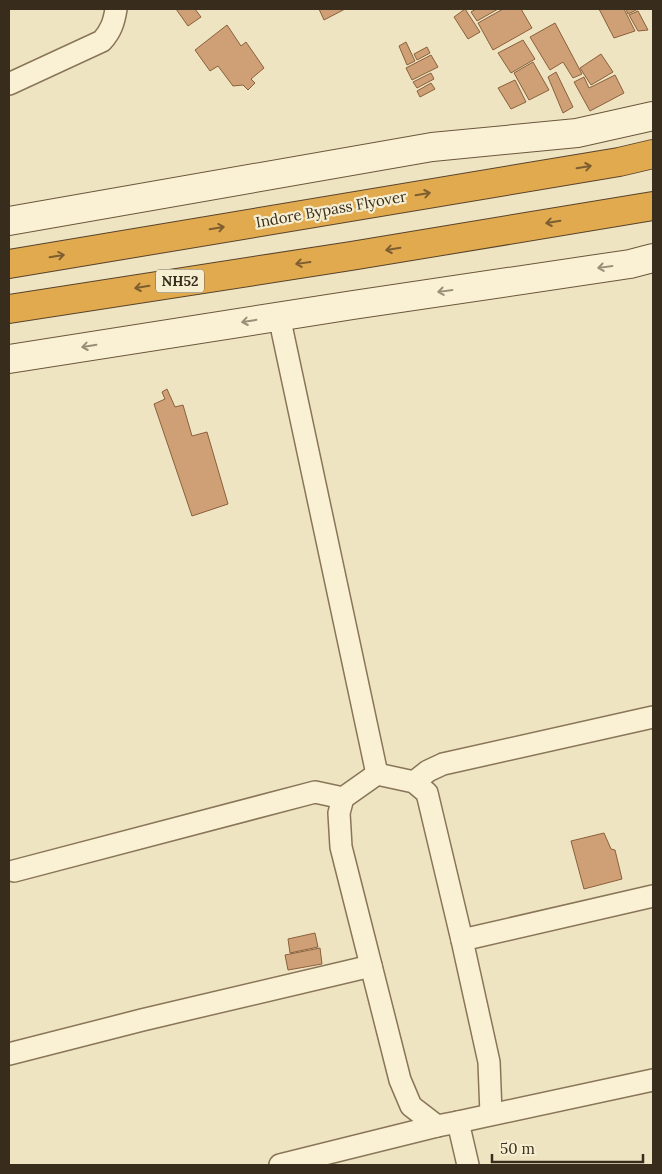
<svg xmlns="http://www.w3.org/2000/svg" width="662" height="1174" font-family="Lora,serif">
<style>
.building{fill:#cfa075;stroke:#89603d}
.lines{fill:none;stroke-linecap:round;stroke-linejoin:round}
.street-casing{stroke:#897558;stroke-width:24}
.secondary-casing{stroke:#6b563b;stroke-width:30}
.highway-casing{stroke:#57432c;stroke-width:30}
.street{stroke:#faf1d4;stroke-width:21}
.secondary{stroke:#faf1d4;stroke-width:28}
.highway{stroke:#e2aa4e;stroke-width:28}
.oneway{stroke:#7c5e31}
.oneway2{stroke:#998e78}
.labels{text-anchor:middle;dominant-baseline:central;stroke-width:4.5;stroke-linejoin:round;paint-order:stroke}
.shield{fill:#f6eed1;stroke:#716653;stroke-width:1}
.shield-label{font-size:14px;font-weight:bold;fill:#382c1d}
.street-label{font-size:15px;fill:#382c1d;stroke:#f6eed1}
</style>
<rect width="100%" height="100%" fill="#efe4c1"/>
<g class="building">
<polygon points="176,9 195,9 201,17 188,26"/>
<polygon points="319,9 345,9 324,20"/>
<polygon points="465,9 480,32 468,39 454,17"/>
<polygon points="476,9 498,9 477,21 471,12"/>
<polygon points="503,9 521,9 532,28 493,50 478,23"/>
<polygon points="599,9 624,9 635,31 614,38"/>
<polygon points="626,9 638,9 628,14"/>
<polygon points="638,11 648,30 638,31 629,15"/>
<polygon points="555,23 582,74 573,78 563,62 550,70 530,37"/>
<polygon points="227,25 241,46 246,42 264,68 251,79 255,83 248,90 243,85 233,86 218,66 210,71 195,50"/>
<polygon points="523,40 535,59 511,73 498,53"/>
<polygon points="406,42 415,61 407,65 399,46"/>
<polygon points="427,47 430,53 417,60 414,54"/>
<polygon points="601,54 613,72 591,85 580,68"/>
<polygon points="431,55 438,67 412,80 406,68"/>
<polygon points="533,62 549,90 529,100 514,73"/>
<polygon points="556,72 573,107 563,113 548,77"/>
<polygon points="431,73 434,79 417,88 413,82"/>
<polygon points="615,75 624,93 590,111 574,82 584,77 589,88"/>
<polygon points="515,80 526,102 511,109 498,88"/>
<polygon points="431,83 435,89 420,97 417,91"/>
<polygon points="167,389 175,407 183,405 192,436 207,432 228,504 192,516 154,404 165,399 162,392"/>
<polygon points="604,833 611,849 615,850 622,879 584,889 571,841"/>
<polygon points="315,933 318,947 290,953 288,939"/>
<polygon points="320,948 322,964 288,970 285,955"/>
</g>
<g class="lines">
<defs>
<g id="street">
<path d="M9,84L102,41C111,31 114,22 116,9"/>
<polyline points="279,316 377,774"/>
<polyline points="414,782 428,771 443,764 653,717"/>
<polyline points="14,871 315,792 343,798"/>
<polyline points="462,940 653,896"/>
<polyline points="9,1054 142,1020 371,966"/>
<polyline points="458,1122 653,1080"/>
<polyline points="280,1165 437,1126"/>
<polyline points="468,1165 458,1122 437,1126 411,1106 400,1080 341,847 339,813 343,798 377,774 414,782 427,793 462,940 489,1062 491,1114"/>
</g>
<g id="secondary">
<polyline points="9,221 432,147 577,133 653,116"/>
<polyline points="9,359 353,305 630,264 653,258"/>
</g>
<g id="highway">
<polyline points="9,264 619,162 653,154"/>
<polyline points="9,309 351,256 653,206"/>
</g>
</defs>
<use href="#street" class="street-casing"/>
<use href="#secondary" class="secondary-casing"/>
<use href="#highway" class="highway-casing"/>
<use href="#street" class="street"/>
<use href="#secondary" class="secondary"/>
<use href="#highway" class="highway"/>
</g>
<defs><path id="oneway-shaft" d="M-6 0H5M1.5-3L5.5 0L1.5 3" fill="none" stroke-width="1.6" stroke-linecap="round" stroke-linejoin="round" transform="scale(1.25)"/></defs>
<g class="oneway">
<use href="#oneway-shaft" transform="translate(584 167) rotate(-9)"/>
<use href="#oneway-shaft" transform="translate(423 194) rotate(-9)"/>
<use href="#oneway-shaft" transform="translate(553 222) rotate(171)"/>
<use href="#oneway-shaft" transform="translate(217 228) rotate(-10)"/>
<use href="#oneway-shaft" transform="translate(393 249) rotate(171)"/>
<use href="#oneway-shaft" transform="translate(57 256) rotate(-10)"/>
<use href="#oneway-shaft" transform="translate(303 263) rotate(172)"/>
<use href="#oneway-shaft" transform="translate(142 287) rotate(171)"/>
</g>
<g class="oneway2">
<use href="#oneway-shaft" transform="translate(605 267) rotate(172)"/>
<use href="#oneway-shaft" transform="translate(445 291) rotate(172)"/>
<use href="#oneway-shaft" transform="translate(249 321) rotate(171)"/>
<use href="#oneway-shaft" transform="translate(89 346) rotate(171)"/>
</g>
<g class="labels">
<rect class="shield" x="156" y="269.5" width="48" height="23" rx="4"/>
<g class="shield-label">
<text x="180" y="281">NH52</text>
</g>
<g class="street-label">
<text transform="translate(331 209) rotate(-10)">Indore Bypass Flyover</text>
</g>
</g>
<rect width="662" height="1174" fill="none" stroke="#382c1d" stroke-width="20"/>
<path d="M492 1154v8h151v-8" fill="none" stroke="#382c1d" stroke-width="2.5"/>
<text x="500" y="1154" font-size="15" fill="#382c1d" stroke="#f6eed1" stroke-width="4" paint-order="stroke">50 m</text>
</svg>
